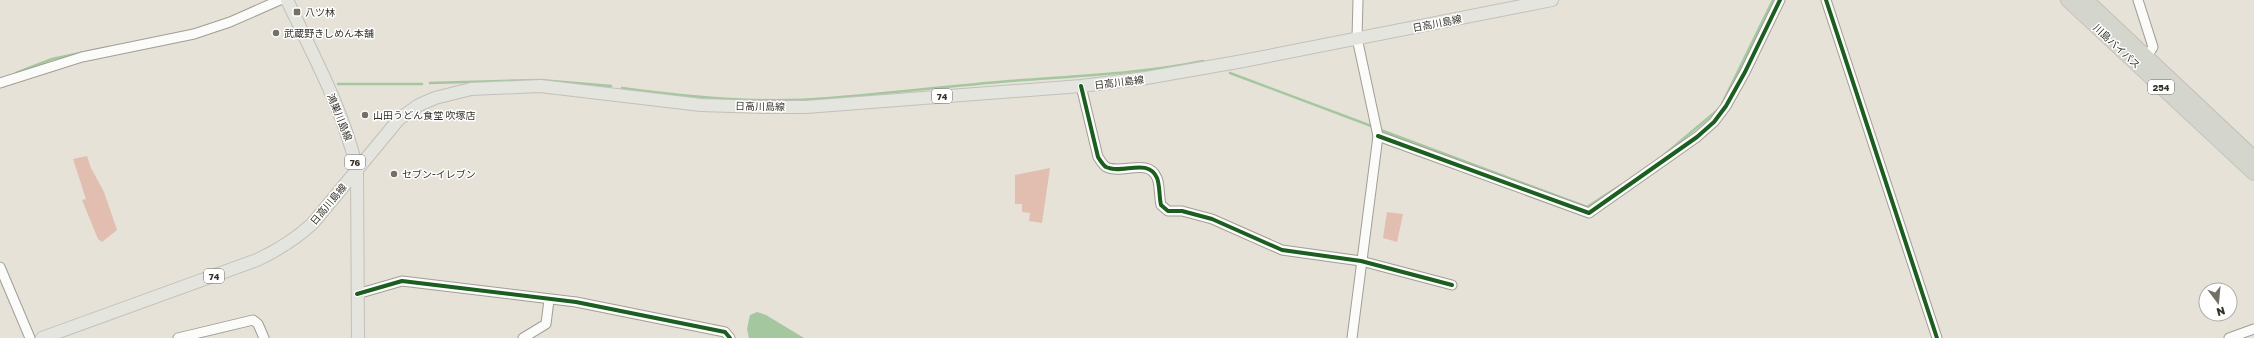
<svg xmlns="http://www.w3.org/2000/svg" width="2254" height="338" font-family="'Golos Text','Noto Sans JP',sans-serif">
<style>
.green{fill:#e2beb0}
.water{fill:#a4c79f}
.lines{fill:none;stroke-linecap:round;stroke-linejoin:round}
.stream{stroke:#a4c79f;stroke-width:2.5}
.minor-casing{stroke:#a19e96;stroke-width:11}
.major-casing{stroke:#c2c0ba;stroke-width:14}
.highway-casing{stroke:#c2c0ba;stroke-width:16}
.minor{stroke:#fbfbf9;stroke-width:9}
.major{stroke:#e4e5de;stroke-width:12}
.highway{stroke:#d4d5cc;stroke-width:14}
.cycleway-casing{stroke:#fff;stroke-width:6}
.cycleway{stroke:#1b5e20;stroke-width:4}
.poi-dot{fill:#737067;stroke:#fff;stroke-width:1.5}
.labels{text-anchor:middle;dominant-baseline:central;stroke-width:3;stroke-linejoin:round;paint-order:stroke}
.shield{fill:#fff;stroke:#72706a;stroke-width:1}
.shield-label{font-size:9px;font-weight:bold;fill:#35322a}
.poi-label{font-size:10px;fill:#35322a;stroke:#fff;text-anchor:start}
.street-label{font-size:10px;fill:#35322a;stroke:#fff}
</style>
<rect width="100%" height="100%" fill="#e6e2d7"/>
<g class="green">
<polygon points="87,156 91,168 104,192 117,230 102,242 98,239 82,200 86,199 73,159"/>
<polygon points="1050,168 1042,223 1029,221 1030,213 1022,212 1022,204 1015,204 1015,175"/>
<polygon points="1387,212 1403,214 1397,242 1383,238"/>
</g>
<polygon class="water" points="757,312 766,315 804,338 749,338 747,329 750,315"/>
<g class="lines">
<g class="stream">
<polyline points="16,73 52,59 109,47"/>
<polyline points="1230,73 1374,127"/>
<polyline points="430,83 540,80 611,86"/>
<polyline points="338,84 422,84"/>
<path d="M622,88C690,97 760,104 830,98C890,93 950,86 1010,81C1074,76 1140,74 1203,61"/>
<polyline points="1378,129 1587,207 1621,185"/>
<polyline points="1664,155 1720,108 1773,0"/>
</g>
<defs>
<g id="minor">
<polyline points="1826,0 1937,338"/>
<polyline points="2138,0 2153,47 2144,61"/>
<polyline points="0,83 82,57 194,34 230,22 280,0"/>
<path d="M1081,86L1098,157C1100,160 1103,165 1106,167C1122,175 1148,157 1157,178C1160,185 1159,197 1161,205L1168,211H1182L1212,219L1282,250L1361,261L1452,285"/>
<polyline points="1378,136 1589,213 1697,137 1714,122 1726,106 1745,72 1780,0"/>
<polyline points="0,267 30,338"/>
<polyline points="357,294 402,281 576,302 725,332 730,338"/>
<polyline points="178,338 253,320 258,324 264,338"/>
<polyline points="523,338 546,324 549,300"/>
<polyline points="1352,338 1378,136 1357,38 1358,0"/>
<polyline points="2229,338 2254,329"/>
</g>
<g id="major">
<path d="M287,0C313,55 343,109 357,169L358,338"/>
<path d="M42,338L257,260C278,250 296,239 313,223L399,119L419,105L435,98L471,89L540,86L701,105L765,107H806L1081,86L1146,78L1243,61L1552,0"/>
</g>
<g id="highway">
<polyline points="2068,0 2254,173"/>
<polyline points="2086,0 2254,158"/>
</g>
</defs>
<use href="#minor" class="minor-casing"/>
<use href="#major" class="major-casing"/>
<use href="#highway" class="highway-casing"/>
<use href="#minor" class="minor"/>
<use href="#major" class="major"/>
<use href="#highway" class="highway"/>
<defs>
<g id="cycleway">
<polyline points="1826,0 1937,338"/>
<path d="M1081,86L1098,157C1100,160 1103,165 1106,167C1122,175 1148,157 1157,178C1160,185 1159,197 1161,205L1168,211H1182L1212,219L1282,250L1361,261L1452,285"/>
<polyline points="1378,136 1589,213 1697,137 1714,122 1726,106 1745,72 1780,0"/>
<polyline points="357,294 402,281 576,302 725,332 730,338"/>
</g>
</defs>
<use href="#cycleway" class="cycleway-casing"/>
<use href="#cycleway" class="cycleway"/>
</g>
<g class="poi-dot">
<rect x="293" y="8" width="8" height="8" rx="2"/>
<circle cx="276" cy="33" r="4"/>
<circle cx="365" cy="115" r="4"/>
<circle cx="394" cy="174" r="4"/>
</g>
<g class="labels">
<g class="shield">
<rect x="2148" y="80" width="26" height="14" rx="3"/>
<rect x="932" y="89" width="20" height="14" rx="3"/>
<rect x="345" y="155" width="20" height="14" rx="3"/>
<rect x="204" y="269" width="20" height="14" rx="3"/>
</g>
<g class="shield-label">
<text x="2161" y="87">254</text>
<text x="942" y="96">74</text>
<text x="355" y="162">76</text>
<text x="214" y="276">74</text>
</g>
<g class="poi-label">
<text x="305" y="12">八ツ林</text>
<text x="284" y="33">武蔵野きしめん本舗</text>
<text x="373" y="115">山田うどん食堂 吹塚店</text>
<text x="402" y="174">セブン-イレブン</text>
</g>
<g class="street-label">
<text transform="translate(1437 23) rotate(-11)">日高川島線</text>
<text transform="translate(2117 46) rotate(43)">川島バイパス</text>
<text transform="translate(1119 82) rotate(-7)">日高川島線</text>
<text transform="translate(760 106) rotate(1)">日高川島線</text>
<text transform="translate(340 117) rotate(68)">鴻巣川島線</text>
<text transform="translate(328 204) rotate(-50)">日高川島線</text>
</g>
</g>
<g transform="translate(2218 302) rotate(164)"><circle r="19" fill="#ffffff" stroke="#aeadaa"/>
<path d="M0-3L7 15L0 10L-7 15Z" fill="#737067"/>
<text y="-6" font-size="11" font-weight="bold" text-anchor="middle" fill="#35322a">N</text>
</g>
</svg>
